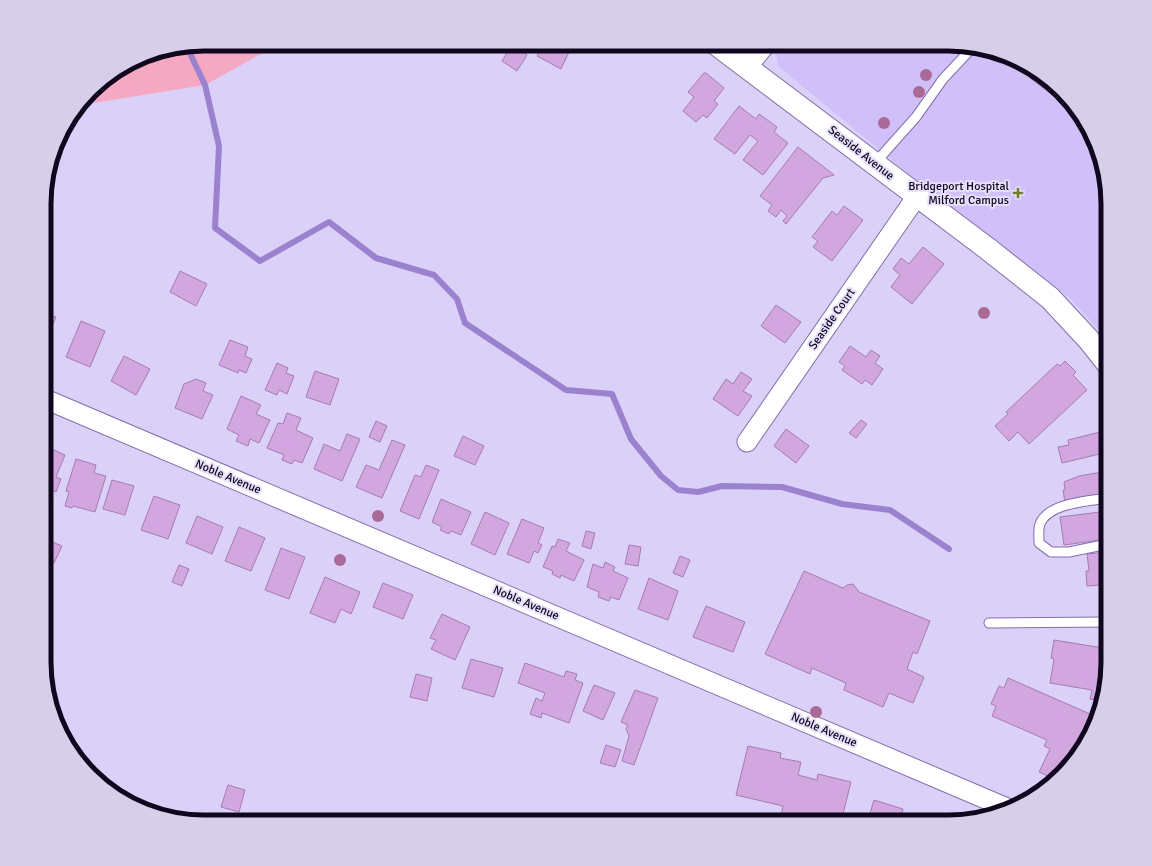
<svg xmlns="http://www.w3.org/2000/svg" width="1152" height="866" font-family="Signika,sans-serif">
<style>
.built{fill:#d1bffa}
.green{fill:#f5a8c1}
.lines{fill:none;stroke-linecap:round;stroke-linejoin:round}
.stream{stroke:#9b82cf;stroke-width:6}
.building{fill:#d2a6df;stroke:#a67bb3}
.service-casing{stroke:#826eab;stroke-width:11}
.minor-casing{stroke:#826eab;stroke-width:21}
.secondary-casing{stroke:#826eab;stroke-width:24}
.service{stroke:#fff;stroke-width:9}
.minor{stroke:#fff;stroke-width:19}
.secondary{stroke:#fff;stroke-width:22}
.tree{fill:#aa6a97}
.poi-dot{fill:#707e2c;stroke:#e7e0fb;stroke-width:1.5}
.labels{text-anchor:middle;dominant-baseline:central;stroke-width:4;stroke-linejoin:round;paint-order:stroke}
.street-label{font-size:12px;fill:#10071e;stroke:#e7e0fb}
.poi-label{font-size:12px;fill:#10071e;stroke:#e7e0fb;text-anchor:end}
.rim{fill:none;stroke:#10071e;stroke-width:5}
</style>
<rect width="100%" height="100%" fill="#dbd0f8"/>
<polygon class="built" points="785,44 958,44 1009,56 1053,84 1092,133 1108,204 1108,340 1071,299 917,181 778,66 776,54"/>
<polygon class="green" points="204,44 279,44 205,85 81,105 99,84 152,53"/>
<g class="lines">
<polyline class="stream" points="187,47 205,85 219,146 215,228 260,261 329,222 376,258 434,275 457,299 465,323 566,390 612,394 631,439 661,476 678,490 698,492 722,486 782,487 842,504 890,510 949,549"/>
</g>
<g class="building">
<polygon points="544,44 566,44 564,47 570,50 561,69 537,56"/>
<polygon points="512,45 527,55 517,71 502,61"/>
<polygon points="1035,72 1053,84 1074,111 1030,78"/>
<polygon points="704,73 706,73 724,88 714,101 718,104 707,118 703,115 696,122 683,111 694,97 688,92"/>
<polygon points="739,106 756,119 759,114 777,127 774,132 788,143 763,175 743,160 758,141 750,135 735,154 714,139"/>
<polygon points="798,147 834,175 823,178 786,224 783,221 787,216 781,210 776,217 768,211 772,205 760,196"/>
<polygon points="844,206 863,220 832,261 813,247 818,241 812,237 832,211 837,215"/>
<polygon points="923,247 944,264 912,304 891,287 900,275 893,269 901,258 909,264"/>
<polygon points="180,271 207,284 196,306 170,292"/>
<polygon points="776,305 801,322 785,343 761,326"/>
<polygon points="45,313 56,317 45,343"/>
<polygon points="81,321 105,331 90,367 66,357"/>
<polygon points="230,340 248,347 245,356 252,359 246,373 239,370 238,373 219,365"/>
<polygon points="850,346 866,357 871,350 880,356 875,363 883,369 872,385 865,380 862,384 842,370 845,366 839,362"/>
<polygon points="124,356 150,369 136,395 111,381"/>
<polygon points="1065,361 1076,372 1073,375 1087,390 1029,444 1018,432 1009,441 995,426 1008,414 1006,412 1057,364 1060,366"/>
<polygon points="277,363 288,368 286,373 294,376 287,394 279,390 277,395 265,390"/>
<polygon points="315,371 339,379 330,405 306,397"/>
<polygon points="741,372 752,379 743,391 752,396 738,416 713,399 726,379 733,384"/>
<polygon points="196,379 206,383 203,391 213,395 202,419 175,408 184,384"/>
<polygon points="241,396 261,405 256,414 270,420 259,443 250,439 248,446 236,441 239,435 227,429"/>
<polygon points="287,413 301,418 296,430 313,438 302,463 294,460 292,464 282,460 284,455 267,448 278,423 283,424"/>
<polygon points="861,420 867,424 856,438 849,433"/>
<polygon points="376,421 387,426 380,442 369,437"/>
<polygon points="786,429 809,446 796,463 774,446"/>
<polygon points="1108,430 1108,452 1062,463 1058,447 1069,445 1068,440"/>
<polygon points="347,434 360,439 342,481 314,469 324,444 340,451"/>
<polygon points="463,436 484,446 475,465 454,456"/>
<polygon points="392,440 405,445 382,498 356,487 366,465 379,470"/>
<polygon points="45,446 65,455 56,477 61,479 56,492 52,490 50,496 45,494"/>
<polygon points="76,459 96,465 94,473 106,476 95,512 73,506 72,508 65,506 69,492 66,491"/>
<polygon points="426,465 439,470 419,519 400,511 415,475 421,477"/>
<polygon points="1108,471 1108,493 1065,503 1063,490 1065,490 1064,482 1079,476"/>
<polygon points="112,480 134,486 125,515 103,509"/>
<polygon points="154,496 180,505 168,539 141,530"/>
<polygon points="441,499 471,512 461,535 451,531 449,534 440,530 442,527 432,522"/>
<polygon points="1108,511 1108,539 1064,545 1060,517"/>
<polygon points="485,512 509,523 495,555 471,544"/>
<polygon points="197,516 223,527 212,554 186,543"/>
<polygon points="522,519 544,528 538,543 542,545 538,553 534,551 529,563 507,554"/>
<polygon points="239,527 265,538 251,571 225,561"/>
<polygon points="586,531 595,533 591,549 582,546"/>
<polygon points="45,539 62,546 54,563 45,559"/>
<polygon points="558,539 570,543 566,551 584,560 574,581 561,575 560,578 552,574 553,571 543,567 552,546 555,547"/>
<polygon points="629,545 641,547 638,566 625,564"/>
<polygon points="281,548 305,557 289,599 265,590"/>
<polygon points="1108,552 1108,579 1100,579 1100,585 1087,586 1086,571 1089,571 1087,554"/>
<polygon points="680,556 690,560 683,577 673,573"/>
<polygon points="605,562 615,567 613,571 628,578 619,600 611,597 609,601 598,597 599,592 587,587 593,564 603,568"/>
<polygon points="179,565 189,569 182,586 172,582"/>
<polygon points="804,571 843,588 847,585 853,584 859,592 930,621 917,654 913,652 907,669 924,677 913,703 889,693 883,707 844,690 846,683 812,668 810,674 765,654"/>
<polygon points="325,577 360,592 351,614 341,609 335,623 310,613"/>
<polygon points="649,578 678,591 668,620 638,609"/>
<polygon points="383,583 413,595 403,619 373,607"/>
<polygon points="706,606 745,622 733,652 693,637"/>
<polygon points="442,614 470,627 455,660 431,649 436,640 430,638"/>
<polygon points="1054,640 1103,648 1108,643 1108,673 1101,701 1090,699 1092,690 1050,683 1054,659 1051,658"/>
<polygon points="471,659 503,668 494,697 462,688"/>
<polygon points="525,663 564,677 566,671 577,674 575,680 583,683 569,723 542,713 541,718 530,714 536,698 542,701 545,693 518,683"/>
<polygon points="416,674 432,678 427,701 410,697"/>
<polygon points="1008,678 1097,717 1096,724 1068,767 1054,779 1039,772 1050,749 1044,746 1047,740 992,716 996,706 991,704 999,686 1004,688"/>
<polygon points="594,685 615,693 603,720 583,711"/>
<polygon points="635,690 658,698 634,765 622,761 629,736 626,729 628,725 621,722"/>
<polygon points="606,745 621,750 615,767 600,763"/>
<polygon points="748,746 781,753 780,758 801,762 798,775 817,780 818,774 851,782 841,822 780,822 783,806 736,795"/>
<polygon points="228,785 245,790 239,812 221,807"/>
<polygon points="874,800 903,809 899,822 886,822 869,817"/>
</g>
<g class="lines">
<defs>
<g id="service">
<polyline points="875,163 916,117 943,79 972,48"/>
<path d="M1108,544L1069,552H1051L1039,543C1039,537 1038,529 1040,524C1048,503 1088,501 1108,498"/>
<polyline points="989,623 1108,622"/>
</g>
<g id="minor">
<polyline points="748,66 766,44"/>
<polyline points="45,399 1007,808"/>
<polyline points="747,442 917,196"/>
</g>
<polyline id="secondary" points="716,44 988,249 1050,298 1089,340 1108,364"/>
</defs>
<use href="#service" class="service-casing"/>
<use href="#minor" class="minor-casing"/>
<use href="#secondary" class="secondary-casing"/>
<use href="#service" class="service"/>
<use href="#minor" class="minor"/>
<use href="#secondary" class="secondary"/>
</g>
<g class="tree">
<circle cx="926" cy="75" r="6"/>
<circle cx="919" cy="92" r="6"/>
<circle cx="884" cy="123" r="6"/>
<circle cx="984" cy="313" r="6"/>
<circle cx="378" cy="516" r="6"/>
<circle cx="340" cy="560" r="6"/>
<circle cx="816" cy="712" r="6"/>
</g>
<path class="poi-dot" d="M1016 187h4v4h4v4h-4v4h-4v-4h-4v-4h4z"/>
<g class="labels">
<g class="street-label">
<text transform="translate(861 153) rotate(38)">Seaside Avenue</text>
<text transform="translate(832 319) rotate(-55)">Seaside Court</text>
<text transform="translate(228 477) rotate(23)">Noble Avenue</text>
<text transform="translate(526 603) rotate(23)">Noble Avenue</text>
<text transform="translate(824 730) rotate(23)">Noble Avenue</text>
</g>
<g class="poi-label">
<text x="1009" y="186">Bridgeport Hospital<tspan x="1009" dy="14">Milford Campus</tspan></text>
</g>
</g>
<path d="M0 0H1152V866H0ZM204 51H948A153 153 0 0 1 1101 204V662A153 153 0 0 1 948 815H204A153 153 0 0 1 51 662V204A153 153 0 0 1 204 51Z" fill="#d6cfe9" fill-rule="evenodd"/>
<path class="rim" d="M204 51H948A153 153 0 0 1 1101 204V662A153 153 0 0 1 948 815H204A153 153 0 0 1 51 662V204A153 153 0 0 1 204 51Z"/>
</svg>
